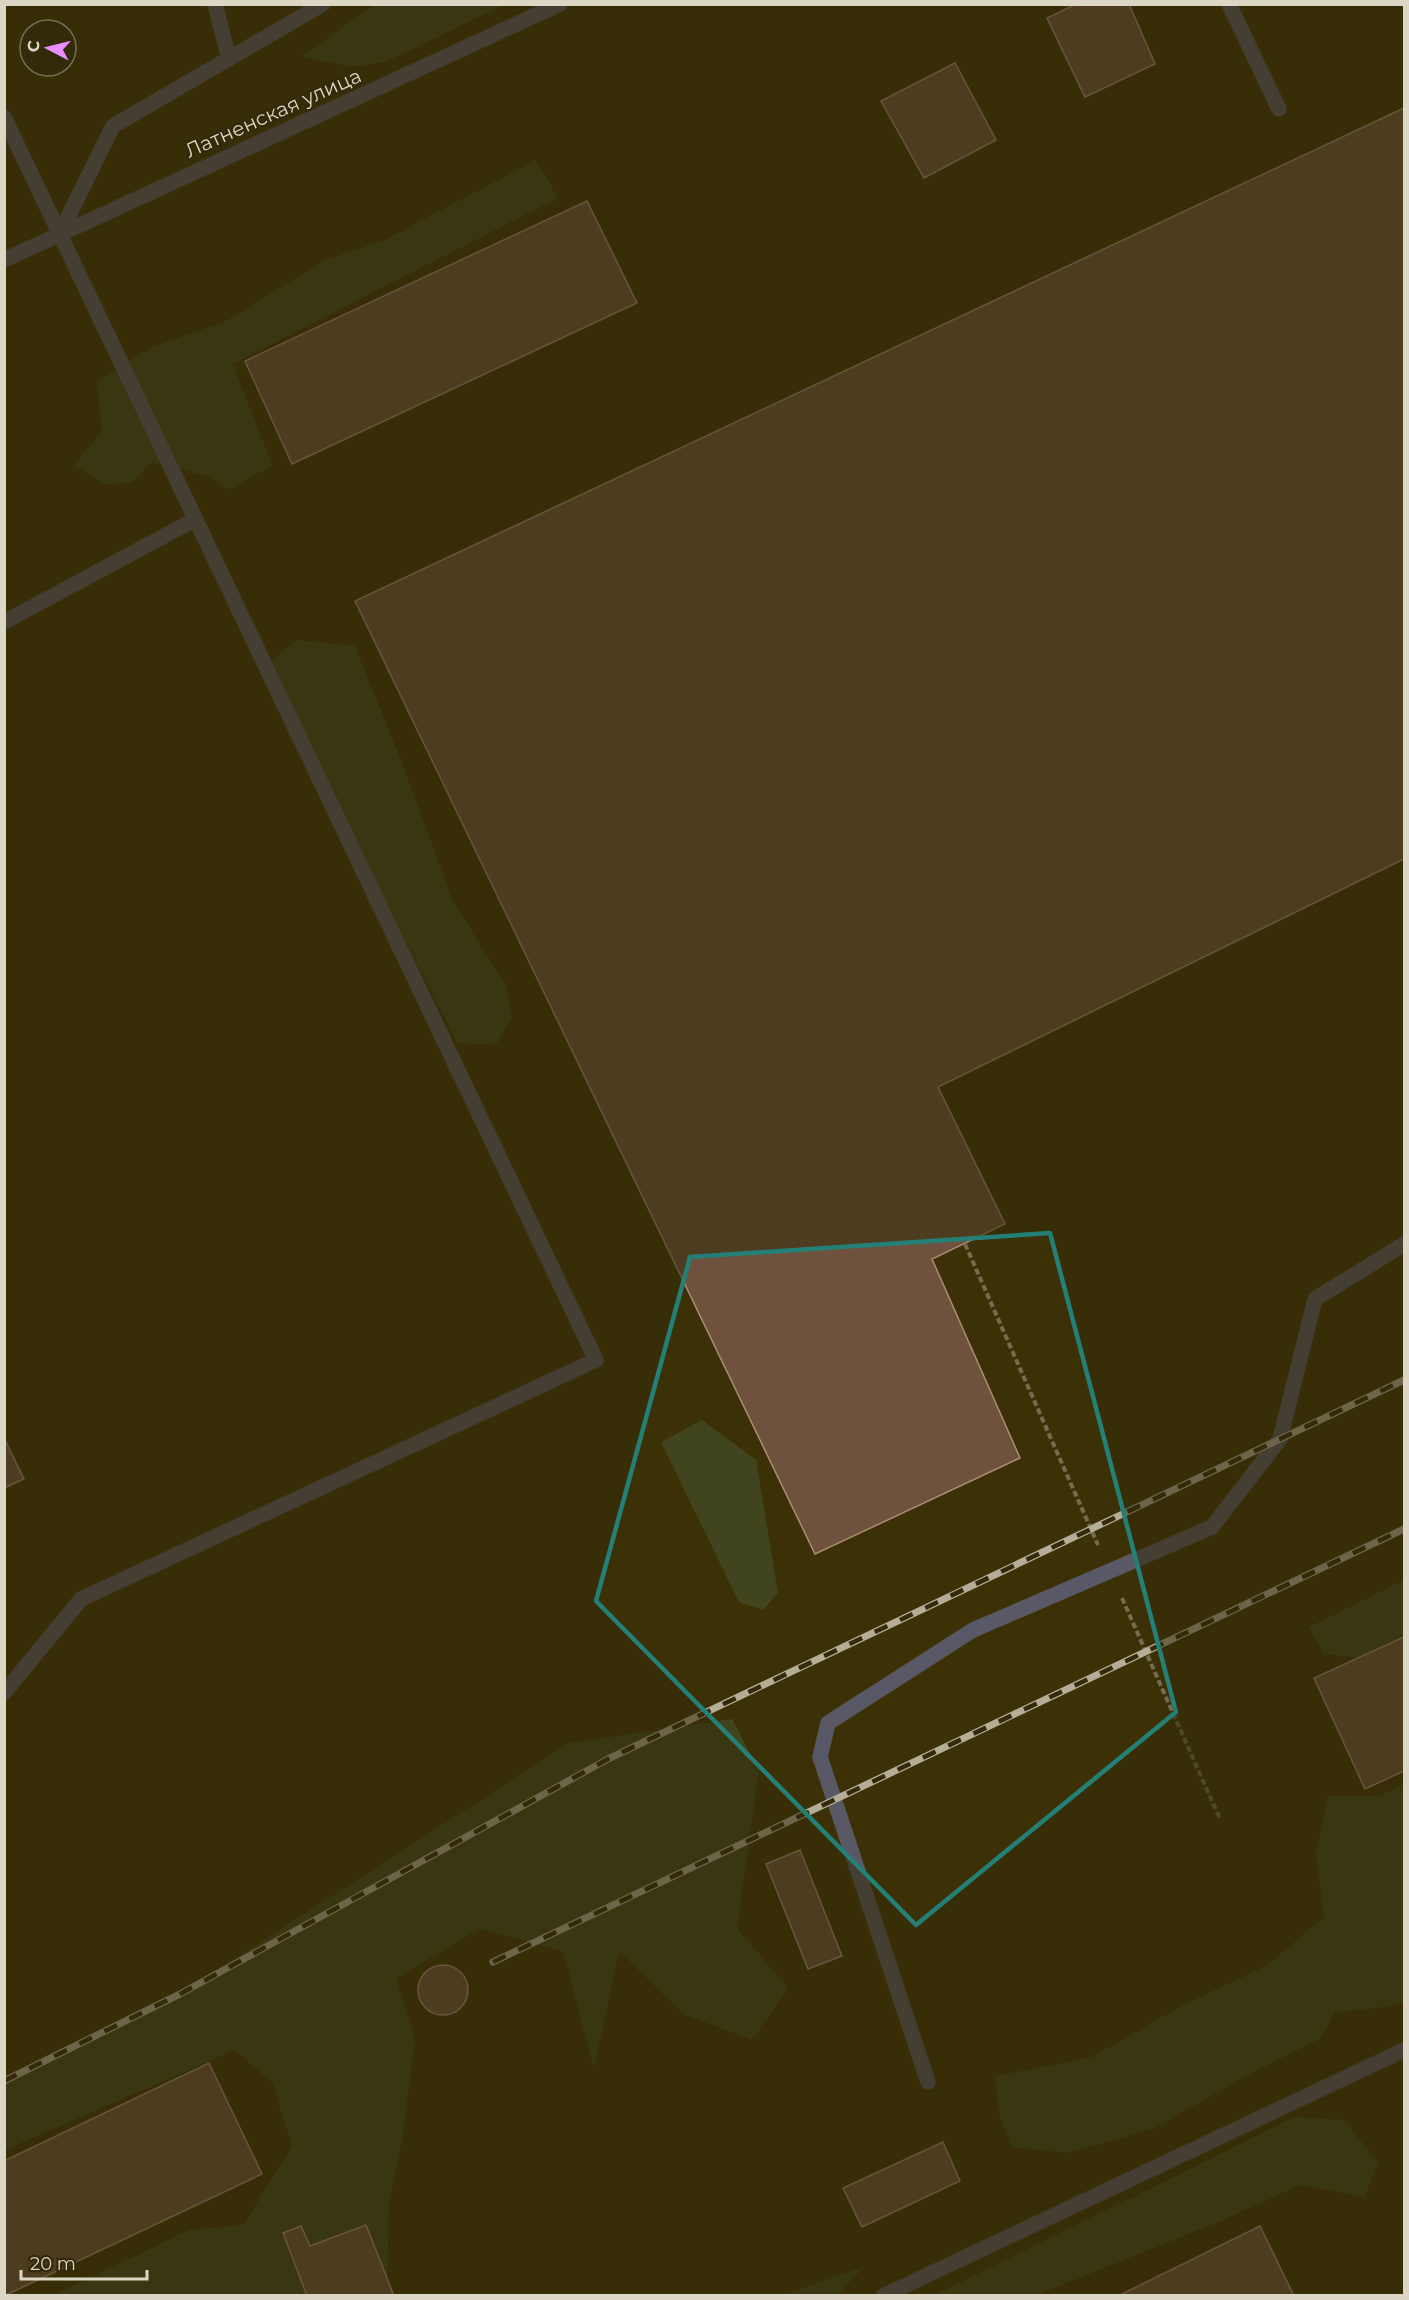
<svg xmlns="http://www.w3.org/2000/svg" width="1409" height="2300" font-family="Montserrat,sans-serif">
<style>
.built{fill:#3c3106;fill-rule:evenodd}
.green{fill:#40451d}
.building{fill:#6e523d;stroke:#ab8c75;stroke-width:1.5}
.lines{fill:none;stroke-linecap:round;stroke-linejoin:round}
.service-casing{stroke:#4e4627;stroke-width:16}
.minor-casing{stroke:#4e4627;stroke-width:16}
.path{stroke:#736c50;stroke-width:4;stroke-dasharray:6 3;stroke-linecap:butt}
.service{stroke:#595867;stroke-width:15}
.minor{stroke:#595867;stroke-width:15}
.rail-casing{stroke:#b4ae98;stroke-width:7}
.rail{stroke:#332a09;stroke-width:4.5;stroke-dasharray:14;stroke-linecap:butt}
.marked{fill:none;stroke:#248077;stroke-width:4.5;stroke-linejoin:round}
.labels{text-anchor:middle;dominant-baseline:central;stroke-width:4.5;stroke-linejoin:round;paint-order:stroke}
.street-label{font-size:20px;fill:#dcd7c4;stroke:#332a09}
</style>
<rect width="100%" height="100%" fill="#332a09"/>
<path class="built" d="M5,5H1404V2295H5ZM30,30H66V66H30Z"/>
<g class="green">
<polygon points="375,5 375,4 504,5 386,62 350,67 301,56"/>
<polygon points="536,160 558,198 233,364 272,465 230,490 211,477 152,462 132,483 104,484 73,465 102,432 97,381 152,347 226,321 325,260 384,240"/>
<polygon points="296,640 355,646 401,760 453,901 506,985 512,1017 496,1045 458,1043 264,667"/>
<polygon points="702,1420 756,1460 778,1593 763,1610 739,1602 661,1442"/>
<polygon points="1404,1580 1404,1636 1359,1658 1323,1654 1309,1627"/>
<polygon points="732,1719 759,1770 737,1928 788,1988 752,2040 683,2014 619,1951 594,2069 563,1951 479,1929 396,1979 415,2039 402,2142 389,2202 387,2295 202,2296 196,2293 191,2296 54,2295 189,2230 243,2225 292,2146 273,2084 235,2050 5,2150 5,2081 180,1994 569,1743"/>
<polygon points="1404,1784 1404,2002 1385,2007 1335,2012 1321,2038 1248,2075 1153,2129 1068,2153 1011,2147 999,2113 995,2076 1092,2057 1183,2005 1266,1966 1324,1917 1316,1853 1328,1796 1380,1796"/>
<polygon points="1294,2117 1344,2120 1378,2162 1365,2197 1300,2185 1226,2219 1037,2295 935,2295"/>
<polygon points="865,2266 837,2295 784,2295"/>
</g>
<g class="building">
<polygon points="1076,4 1129,4 1155,64 1085,97 1047,18"/>
<polygon points="955,63 996,140 924,178 881,101"/>
<polygon points="1404,108 1404,859 938,1087 1005,1224 932,1259 1020,1458 815,1554 355,601"/>
<polygon points="587,201 637,303 292,464 245,361"/>
<polygon points="4,1438 24,1479 4,1488"/>
<polygon points="1404,1637 1404,1771 1365,1789 1314,1678"/>
<polygon points="800,1850 842,1956 808,1969 766,1864"/>
<circle cx="443" cy="1990" r="25"/>
<polygon points="209,2063 262,2174 4,2296 4,2161"/>
<polygon points="943,2142 960,2181 862,2227 843,2188"/>
<polygon points="366,2225 394,2296 307,2296 283,2233 301,2226 310,2246"/>
<polygon points="1260,2226 1294,2296 1118,2296"/>
</g>
<g class="lines">
<defs>
<g id="service">
<polyline points="215,4 229,59"/>
<polyline points="1229,4 1279,109"/>
<polyline points="4,117 596,1360 81,1599 4,1693"/>
<polyline points="60,233 113,126 323,4"/>
<polyline points="4,622 194,520"/>
<polyline points="928,2082 820,1757 828,1723 973,1630 1212,1527 1280,1439 1315,1299 1404,1244"/>
<polyline points="883,2296 1404,2050"/>
</g>
<polyline id="minor" points="4,260 560,4"/>
</defs>
<use href="#service" class="service-casing"/>
<use href="#minor" class="minor-casing"/>
<g class="path">
<polyline points="965,1244 1098,1545"/>
<polyline points="1122,1598 1220,1819"/>
</g>
<use href="#service" class="service"/>
<use href="#minor" class="minor"/>
<defs>
<g id="rail">
<polyline points="493,1962 1404,1529"/>
<polyline points="4,2081 180,1994 608,1759 1404,1380"/>
</g>
</defs>
<use href="#rail" class="rail-casing"/>
<use href="#rail" class="rail"/>
</g>
<path d="M0 0H1409V2300H0ZM1050,1233L1176,1712L916,1925L596,1601L690,1257Z" fill="#332a09" fill-opacity=".55" fill-rule="evenodd"/>
<path class="marked" d="M1050,1233L1176,1712L916,1925L596,1601L690,1257Z"/>
<g class="labels">
<g class="street-label">
<text transform="translate(273 113) rotate(-24)">Латненская улица</text>
</g>
</g>
<rect width="1409" height="2300" fill="none" stroke="#dcd7c4" stroke-width="12"/>
<g transform="translate(48 48) rotate(277)"><circle r="28" fill="#332a09" stroke="#776f54" stroke-width="1.5"/>
<path d="M0-4.5L10 22L0 15L-10 22Z" fill="#e88eff"/>
<text y="-9" font-size="16" font-weight="bold" text-anchor="middle" fill="#dcd7c4">С</text>
</g>
<path d="M21 2270v9h126v-9" fill="none" stroke="#dcd7c4" stroke-width="3"/>
<text x="30" y="2270" font-size="18" fill="#dcd7c4" stroke="#332a09" stroke-width="4.5" paint-order="stroke">20 m</text>
</svg>
